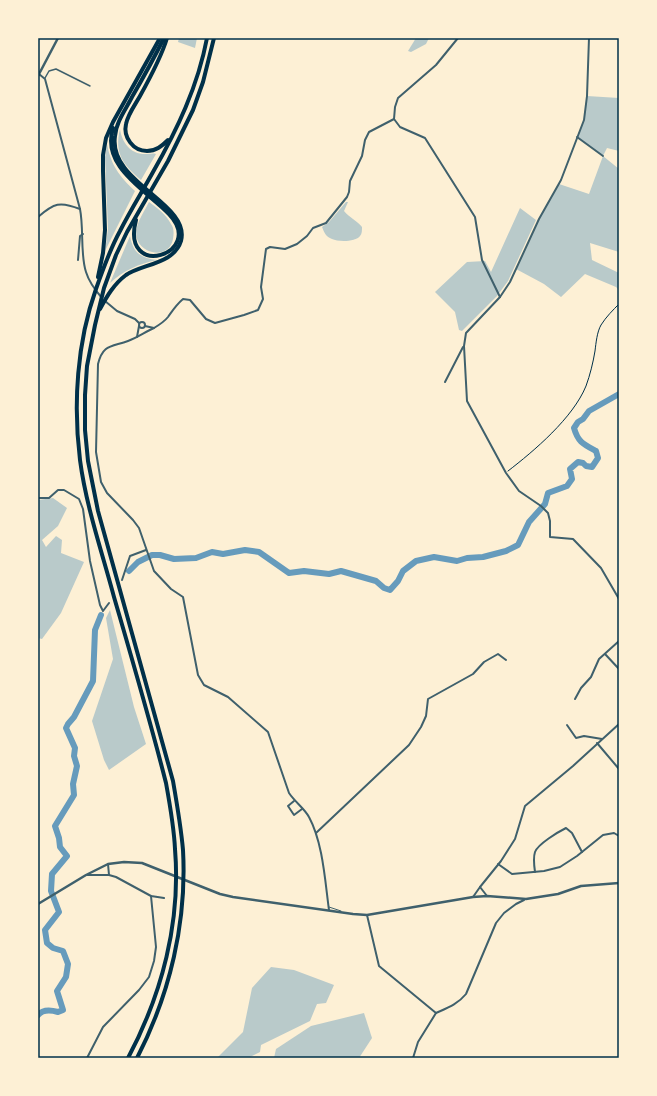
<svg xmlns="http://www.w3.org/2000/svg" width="657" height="1096" font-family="'Fira Sans Condensed',sans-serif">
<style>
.green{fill:#b9caca}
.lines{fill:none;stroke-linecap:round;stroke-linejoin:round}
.river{stroke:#669bbc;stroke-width:6}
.path{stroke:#003049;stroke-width:1}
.service{stroke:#3f606c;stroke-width:1}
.pedestrian{stroke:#3f606c;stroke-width:1.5}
.minor{stroke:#3f606c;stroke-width:2}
.tertiary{stroke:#3f606c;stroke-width:2.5}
.motorway{stroke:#003049;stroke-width:4}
.neatline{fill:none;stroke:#003049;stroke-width:1.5}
</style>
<rect width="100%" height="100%" fill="#fdf0d5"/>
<g class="green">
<polygon points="179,38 197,38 195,48 178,42"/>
<polygon points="416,38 429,38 426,44 411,52 408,51"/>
<polygon points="587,96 619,98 619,151 607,148 603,156 619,169 619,252 590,243 592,260 619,273 619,290 616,287 585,274 561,297 544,284 516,269 539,219 559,184 589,194 603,156 577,137 584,120"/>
<path d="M120,129C122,143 131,155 147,154C150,154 153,153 156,154L141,180C123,165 114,153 120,129Z"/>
<path d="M107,144C111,165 119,176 135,191L105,251L108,229L105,157Z"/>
<path d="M149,202C157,208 166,214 171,224C174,228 174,233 173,239C169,263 130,253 137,227C139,219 145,210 149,202Z"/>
<path d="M346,202H348L344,211C350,218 356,220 362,227C362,230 362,234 360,236C356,242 338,242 332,239C326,237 324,232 322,227L329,222Z"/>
<polygon points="520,208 536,220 508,281 497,296 462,331 459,330 455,312 435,292 467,262 485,261 491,272"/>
<path d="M130,236C133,253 141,258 157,260C139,264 124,270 110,283Z"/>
<polygon points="53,498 67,508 58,526 42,540 46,547 56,536 62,540 61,553 84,562 61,613 42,639 38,638 38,500"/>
<polygon points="110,610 134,707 146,744 109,770 104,760 92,721 113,659 106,618"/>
<polygon points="271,967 294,970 334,985 326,1003 317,1004 310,1021 261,1045 260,1052 248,1058 217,1058 243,1032 252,988"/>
<polygon points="364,1013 372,1038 359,1058 274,1058 276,1049 311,1026"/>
</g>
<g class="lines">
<g class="river">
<path d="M129,571L138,562L152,555H160L174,559L196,558L212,552L223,554L245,550L259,552L289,573L304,571L329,574L341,571L376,581L384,588L390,590L398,581L403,571L416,561L434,557L457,561L467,558L483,557L506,551L518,545L529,522L545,504L548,493L567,486L572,479L570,469L578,462L583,463L586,466L592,467L598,458L596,451C583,444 578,442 574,428L578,422L583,419L589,411L619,394"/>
<path d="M38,1015C43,1009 51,1010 58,1012L63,1010L57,991L66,977L68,964L63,951L53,948L47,943L45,930L59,912L51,891L52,874L67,856L60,847L59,838L55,826L74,795L73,784L77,766L74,756L75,748L66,728L68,724L74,717L93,681L95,630L101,615"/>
</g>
<path class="path" d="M508,471C534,451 573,418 586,386C590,375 593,363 595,351C596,343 597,332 601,325C606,317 613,310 619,304"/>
<polyline class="service" points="329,907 341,911"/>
<polyline class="pedestrian" points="45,78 49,71 56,69 90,86"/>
<g class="minor">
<polyline points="458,38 436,65 398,98 395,107 394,119 400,127 425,138 475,217 482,260 500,297"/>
<polyline points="589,38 587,96 584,120 561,180 539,219 510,282 500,297 466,333 464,346 467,401 506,473 519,491 541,506 548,513 550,521 550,537 573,539 601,568 619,599"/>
<path d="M39,74L45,79L80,209C84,229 80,254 86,272C89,282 95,290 102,298"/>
<polyline points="577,137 603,156"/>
<path d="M38,217C54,203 60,201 80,209"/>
<polyline points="78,260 80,236 83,234"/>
<polyline points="105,301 117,311 135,319 139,323"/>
<circle cx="142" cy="325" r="3"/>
<path d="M145,326L154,328C159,325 164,322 168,317C173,310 176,305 183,299L190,300L206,319L215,323L244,315L258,310L263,299L261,287L266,249L270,247L285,249L297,244L307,236L313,228L326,223L347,197L349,192L350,181L362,156L365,140L369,132L394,119"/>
<path d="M154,328C145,332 137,338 128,341C111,347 103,344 98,364L96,452L101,482L107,493L133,520L139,528L154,571L171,589L183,597L198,675L204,685L228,697L268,732L289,793C295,802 305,809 309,817C323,843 325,881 329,910"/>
<polyline points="137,337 139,326"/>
<polyline points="445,382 463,347"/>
<polyline points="38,498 49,498 58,490 64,490 79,499 83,509 90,561 100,605 103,611 109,603"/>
<polyline points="122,580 130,556 146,550"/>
<polyline points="605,654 619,669"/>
<polyline points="575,699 581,688 591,677 599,659 619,641"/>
<polyline points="567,725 576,738 584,736 602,739"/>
<polyline points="597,743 619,769"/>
<polyline points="294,801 288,806 294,815 302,809"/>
<polyline points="316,833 409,745 421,727 426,716 428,699 473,674 484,662 498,654 506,660"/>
<polyline points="108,864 109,875"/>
<polyline points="498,864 512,874 544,871 560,867 577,856 603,835 614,833 619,836"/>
<path d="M535,872C534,865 533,858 535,852C538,844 558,832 566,828L572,833L582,852"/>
<polyline points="87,875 109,875 116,877 151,896 164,898"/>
<polyline points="480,887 487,896"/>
<polyline points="473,897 480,887 501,861 515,839 525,806 573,766 619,724"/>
<polyline points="367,915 379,966 436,1013"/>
<path d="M436,1013C447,1008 458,1004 466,994L496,923L504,913L516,904L524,900"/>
<polyline points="87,1058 103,1027 139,990 149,977 154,961 156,947 151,896"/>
<polyline points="413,1058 418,1042 436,1013"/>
</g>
<g class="tertiary">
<polyline points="38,76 58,38"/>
<polyline points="38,904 86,875 108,864 124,862 142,863 220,894 233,897 353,914 367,915 473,897 487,896 526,899 558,894 581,886 619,883"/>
</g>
<g class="motorway">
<path d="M167,38C161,58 150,78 140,96C135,105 128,114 126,124C123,137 133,151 147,151C156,151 162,146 168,140"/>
<path d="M113,128C101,167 146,190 169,214C207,254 120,281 136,220"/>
<polyline points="98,277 103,253 105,230 103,171 103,155 106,138 113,122 160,38"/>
<path d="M100,309C107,296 114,284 126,275C142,264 174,264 181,241C191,203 108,183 115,136C116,122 126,109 132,97C143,78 154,58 164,38"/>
<path d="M128,1058C162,994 181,922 175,849C174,827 170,805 166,783C150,720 132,659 114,597C102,552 86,506 80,460C73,404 77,342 96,289C103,269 110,249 120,231C130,211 142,192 153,172C177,130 198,86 207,38"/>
<path d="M137,1058C170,994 187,922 183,850C181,827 177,804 173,781L98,511L88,461L85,430V395L87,366L95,325L104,288L116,255L127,232L168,161L193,110L203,82L214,38"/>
</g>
</g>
<rect width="657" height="1096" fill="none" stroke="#fdf0d5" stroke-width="78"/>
<rect x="39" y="39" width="579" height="1018" class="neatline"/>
</svg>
